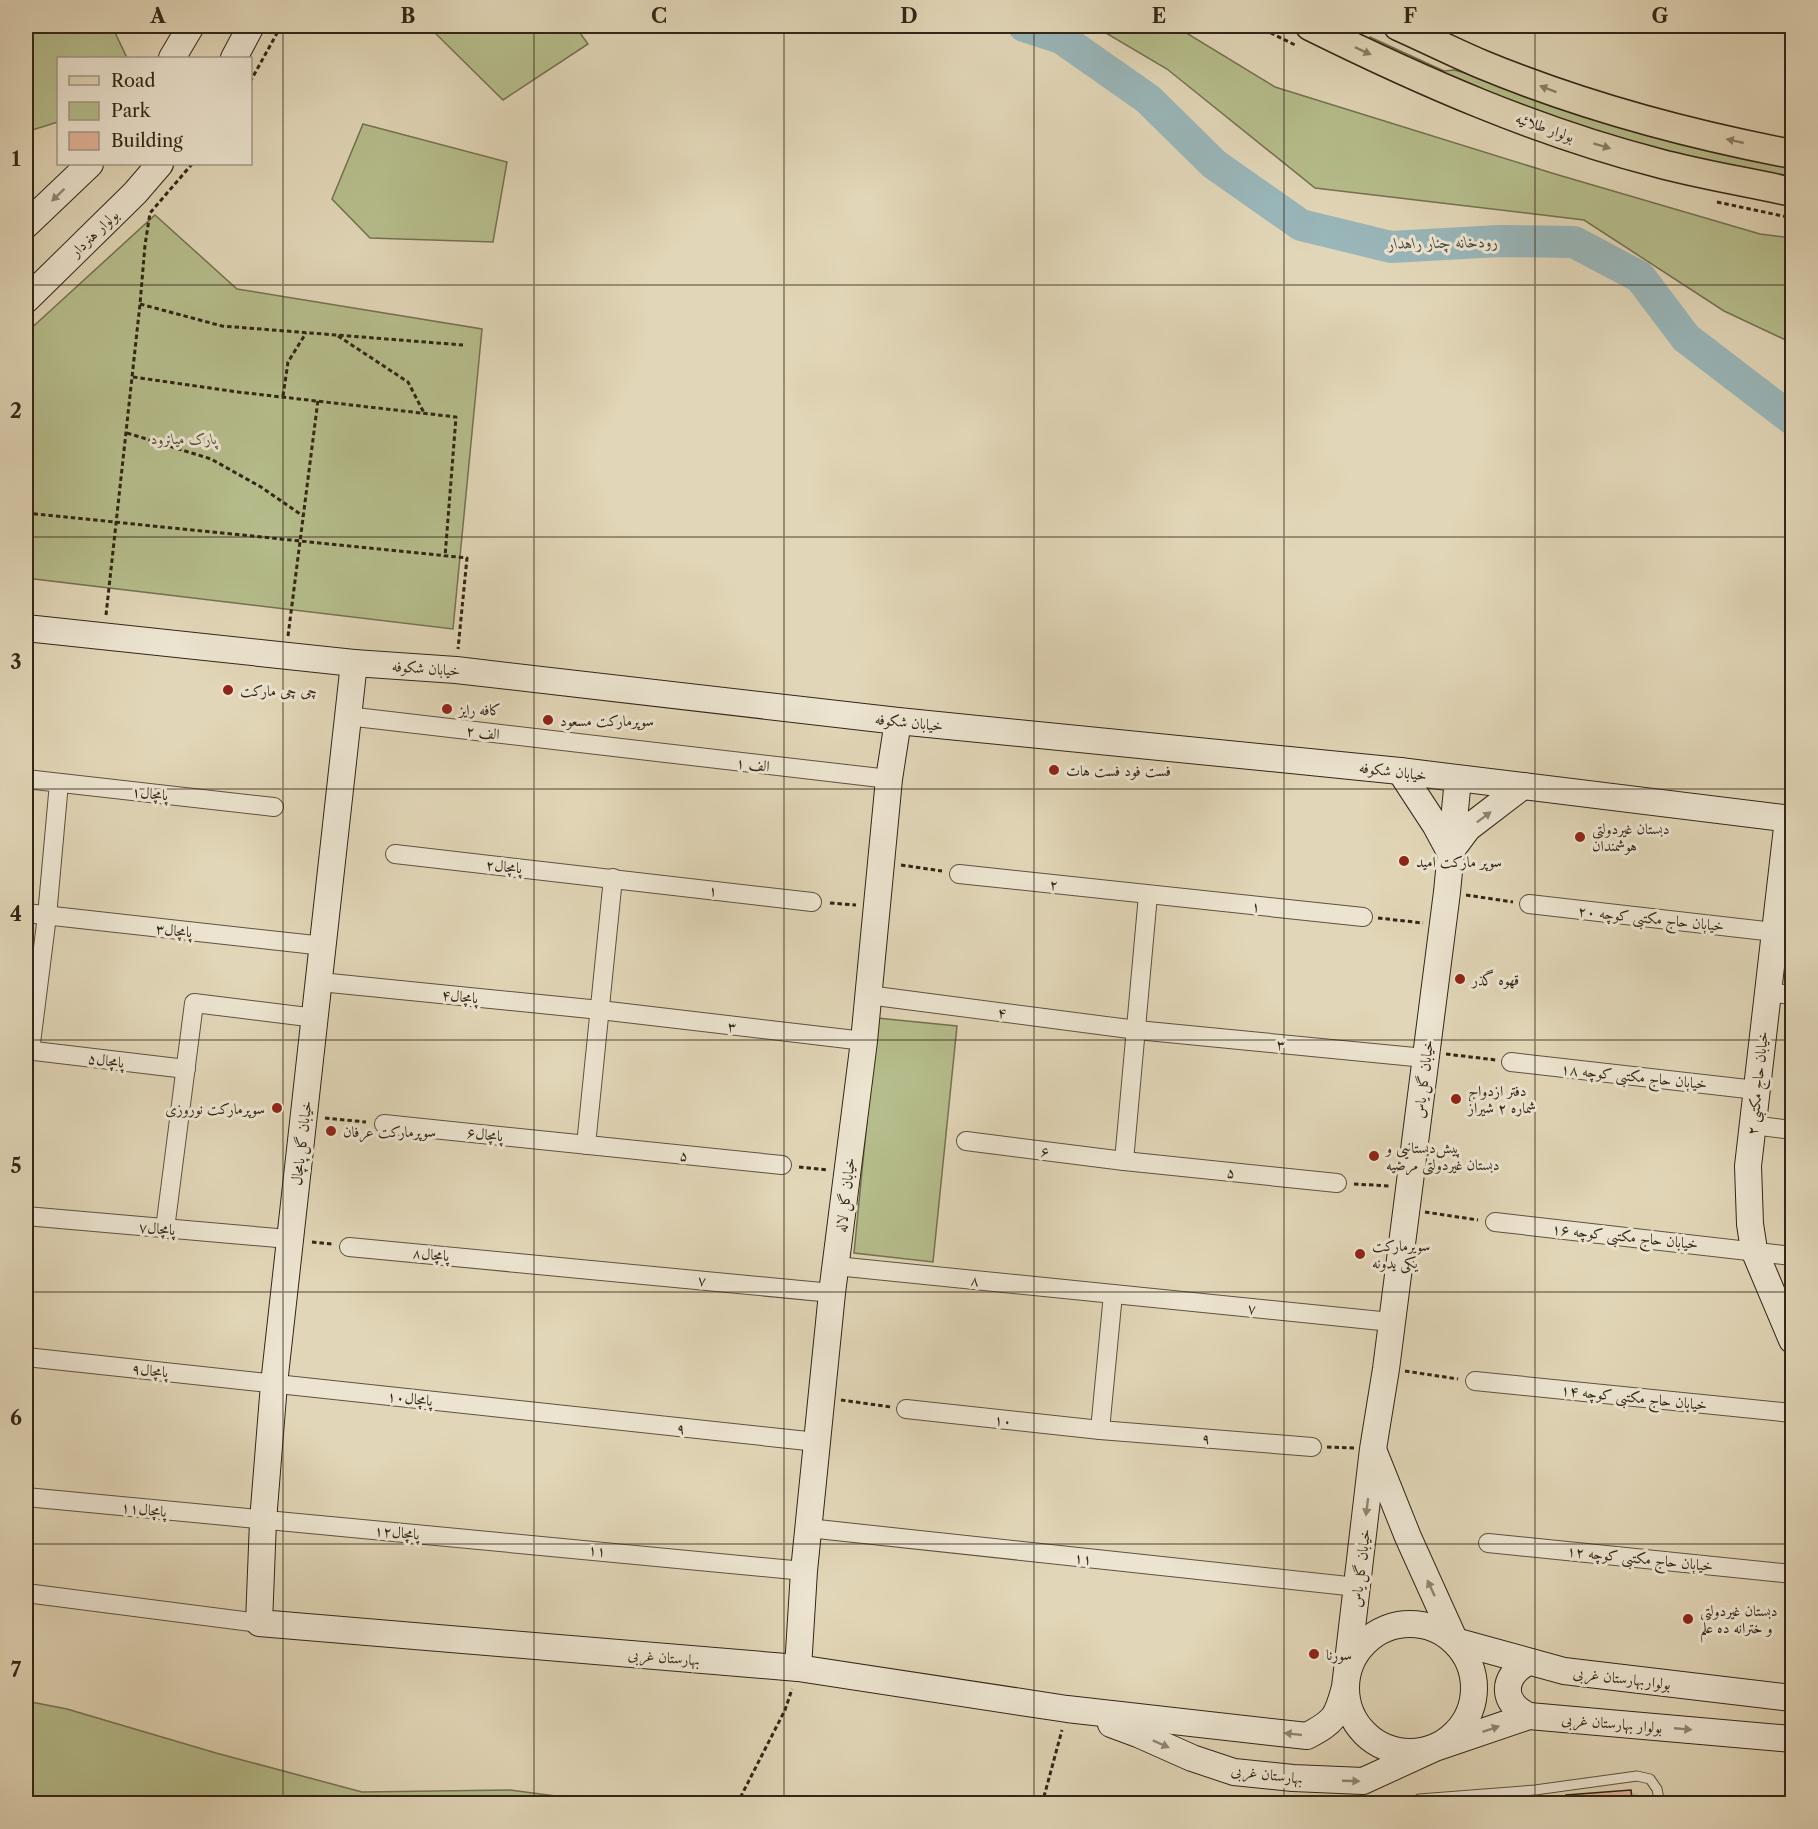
<svg xmlns="http://www.w3.org/2000/svg" width="1818" height="1829" font-family="'Libre Caslon Text',Amiri,serif">
<style>
.green{fill:#b6bd8c;stroke:#747251;stroke-width:1.5}
.lines{fill:none;stroke-linecap:round;stroke-linejoin:round}
.river{stroke:#99b6b9;stroke-width:32}
.building{fill:#e2b298;stroke:#322616;stroke-width:1.5;filter:url(#shadow)}
.lane-casing{stroke:#5e523e;stroke-width:11}
.street-casing{stroke:#5e523e;stroke-width:20}
.secondary-casing{stroke:#322616;stroke-width:28}
.primary-casing{stroke:#322616;stroke-width:31}
.path{stroke:#322616;stroke-width:3;stroke-dasharray:4.5 3;stroke-linecap:butt}
.lane{stroke:#ece4d0;stroke-width:9}
.street{stroke:#ece4d0;stroke-width:18}
.secondary{stroke:#ece4d0;stroke-width:26}
.primary{stroke:#e1d6b7;stroke-width:28}
.oneway{fill:#8a7e66}
.oneway2{fill:#8f8573}
.grid{fill:none;stroke:#322616;stroke-width:1.5;stroke-opacity:0.55}
.poi-dot{fill:#8f2418;stroke:#ece4d0;stroke-width:2}
.labels{text-anchor:middle;dominant-baseline:central;stroke-width:6;stroke-linejoin:round;paint-order:stroke}
.street-label{font-size:15px;fill:#322616;stroke:#ece4d0}
.park-label{font-size:15px;font-style:italic;fill:#534c34;stroke:#ece4d0}
.poi-label{font-size:15px;fill:#322616;stroke:#ece4d0;text-anchor:start}
.water-label{font-size:16px;font-style:italic;fill:#4c4a3f;stroke:#ece4d0}
.neatline{fill:none;stroke:#322616;stroke-width:2}
.grid-label{font-size:20px;text-anchor:middle;font-weight:bold;fill:#322616}
</style>
<defs>
<filter id="shadow"><feDropShadow dx="5.5" dy="5.5" stdDeviation="1.5" flood-color="#0004"/></filter>
</defs>
<rect width="100%" height="100%" fill="#e1d6b7"/>
<filter id="stains"><feTurbulence type="fractalNoise" baseFrequency=".00333" numOctaves="4"/><feColorMatrix values="0 0 0 0 .2 0 0 0 0 .09 0 0 0 0 .02 0 0 0 .5 -.17"/></filter>
<radialGradient id="worn" r=".72"><stop offset=".6" stop-color="#630" stop-opacity="0"/><stop offset="1" stop-color="#630" stop-opacity=".3"/></radialGradient>
<g class="green">
<polygon points="26,26 112,26 127,58 58,58 58,122 26,132"/>
<polygon points="435,26 575,26 588,44 503,100 436,34"/>
<polygon points="1094,26 1175,26 1275,87 1555,174 1760,234 1792,238 1792,343 1724,311 1584,220 1315,188 1167,69"/>
<polygon points="1370,37 1444,71 1454,70 1792,164 1792,182 1576,128 1369,44"/>
<polygon points="363,124 507,162 493,242 370,238 332,199"/>
<polygon points="155,215 237,289 482,329 453,629 26,578 26,333"/>
<polygon points="877,1018 957,1026 933,1262 854,1253"/>
<polygon points="26,1701 67,1709 216,1753 362,1792 510,1790 609,1803 26,1803"/>
</g>
<g class="lines">
<polyline class="river" points="1024,26 1061,38 1148,99 1214,164 1301,225 1391,247 1499,241 1574,242 1640,277 1686,338 1792,419"/>
</g>
<g class="building">
<polygon points="1631,1790 1632,1799 1640,1799 1640,1804 1567,1804 1566,1795"/>
<polygon points="1551,1797 1551,1804 1504,1804 1504,1801"/>
</g>
<g class="lines">
<defs>
<polyline id="lane" points="1419,1799 1535,1790 1637,1776 1650,1779 1657,1789 1660,1804"/>
<g id="street">
<polyline points="347,716 889,779"/>
<polyline points="26,779 274,807"/>
<polyline points="395,854 812,902"/>
<polyline points="959,874 1363,917"/>
<polyline points="1529,904 1774,932"/>
<polyline points="26,913 324,946"/>
<polyline points="320,982 600,1010 864,1041"/>
<polyline points="1767,992 1792,995"/>
<polyline points="868,995 1137,1030 1425,1058"/>
<polyline points="26,1050 186,1069"/>
<polyline points="30,1051 47,916 59,783"/>
<polyline points="1511,1062 1756,1090"/>
<polyline points="384,1124 782,1165"/>
<polyline points="1752,1125 1792,1130"/>
<polyline points="966,1141 1124,1161 1337,1183"/>
<polyline points="586,1145 613,878"/>
<polyline points="1124,1161 1148,895"/>
<polyline points="26,1216 289,1239"/>
<polyline points="1495,1222 1792,1256"/>
<polyline points="165,1229 194,1003 316,1018"/>
<polyline points="349,1247 832,1293"/>
<polyline points="836,1266 1391,1322"/>
<polyline points="26,1357 817,1442"/>
<polyline points="1475,1381 1792,1413"/>
<polyline points="906,1409 1100,1430 1312,1447"/>
<polyline points="1100,1430 1113,1294"/>
<path d="M26,1497C285,1523 545,1545 804,1571"/>
<polyline points="808,1528 1357,1587"/>
<polyline points="1488,1543 1792,1574"/>
<polyline points="26,1593 259,1623"/>
</g>
<g id="secondary">
<polyline points="172,58 191,26"/>
<polyline points="234,58 251,26"/>
<polyline points="26,225 90,164"/>
<polyline points="26,300 135,193 160,164"/>
<polyline points="26,628 354,663 456,670 898,721 1400,771 1792,819"/>
<path d="M354,663L274,1384L263,1521L259,1623L798,1668L1067,1709L1307,1736C1335,1721 1337,1717 1345,1687L1373,1449L1386,1369L1447,892L1458,779"/>
<polyline points="1400,771 1436,826 1450,852 1468,828 1523,786"/>
<polyline points="1788,819 1748,1166 1750,1224 1754,1250 1792,1340"/>
<polyline points="1374,1452 1408,1537 1455,1641 1564,1671 1792,1698"/>
<circle cx="1410" cy="1688" r="64"/>
<path d="M1528,1662C1501,1677 1501,1703 1529,1716"/>
<polyline points="798,1668 804,1571 832,1293 864,1041 889,779 898,721"/>
<polyline points="1111,1724 1138,1734 1192,1758 1234,1772 1293,1778 1363,1781 1435,1748 1529,1716 1792,1739"/>
</g>
<g id="primary">
<path d="M1310,26C1421,81 1537,132 1658,163C1702,175 1748,182 1792,192"/>
<path d="M1398,26C1425,38 1453,52 1481,64C1580,105 1687,134 1792,154"/>
</g>
</defs>
<use href="#lane" class="lane-casing"/>
<use href="#street" class="street-casing"/>
<use href="#secondary" class="secondary-casing"/>
<use href="#primary" class="primary-casing"/>
<g class="path">
<polyline points="1257,26 1295,45"/>
<polyline points="250,82 281,26"/>
<polyline points="1717,202 1792,218"/>
<polyline points="140,304 222,326 463,345"/>
<polyline points="338,336 408,382 424,413"/>
<polyline points="133,377 238,392 456,417 445,557"/>
<polyline points="283,396 288,362 306,333"/>
<polyline points="127,433 211,459 261,487 303,516"/>
<polyline points="26,513 467,558 458,649"/>
<polyline points="106,615 140,304 145,245 150,213 192,164"/>
<polyline points="288,636 318,400"/>
<polyline points="901,865 942,871"/>
<polyline points="1466,895 1513,902"/>
<polyline points="830,903 856,905"/>
<polyline points="1378,918 1423,923"/>
<polyline points="1446,1054 1496,1060"/>
<polyline points="325,1118 366,1122"/>
<polyline points="799,1167 828,1170"/>
<polyline points="1354,1184 1389,1186"/>
<polyline points="1425,1212 1478,1220"/>
<polyline points="312,1242 332,1244"/>
<polyline points="1405,1371 1458,1379"/>
<polyline points="841,1400 891,1407"/>
<polyline points="1327,1447 1354,1448"/>
<polyline points="737,1804 785,1710 792,1689"/>
<polyline points="1042,1804 1062,1730"/>
</g>
<use href="#lane" class="lane"/>
<use href="#street" class="street"/>
<use href="#secondary" class="secondary"/>
<use href="#primary" class="primary"/>
</g>
<defs><path id="oneway-solid" d="M-6-.8H1V-3.2L6.5 0L1 3.2V.8H-6Z" transform="scale(1.5)"/></defs>
<g class="oneway">
<use href="#oneway-solid" transform="translate(1363 51) rotate(25)"/>
<use href="#oneway-solid" transform="translate(1548 89) rotate(-159)"/>
<use href="#oneway-solid" transform="translate(1735 141) rotate(-167)"/>
<use href="#oneway-solid" transform="translate(1602 146) rotate(17)"/>
</g>
<g class="oneway2">
<use href="#oneway-solid" transform="translate(58 195) rotate(136)"/>
<use href="#oneway-solid" transform="translate(1484 817) rotate(-37)"/>
<use href="#oneway-solid" transform="translate(1367 1507) rotate(97)"/>
<use href="#oneway-solid" transform="translate(1431 1588) rotate(-115)"/>
<use href="#oneway-solid" transform="translate(1491 1729) rotate(-19)"/>
<use href="#oneway-solid" transform="translate(1683 1729) rotate(5)"/>
<use href="#oneway-solid" transform="translate(1293 1734) rotate(-174)"/>
<use href="#oneway-solid" transform="translate(1161 1744) rotate(24)"/>
<use href="#oneway-solid" transform="translate(1351 1781) rotate(2)"/>
</g>
<path class="grid" d="M283,26V1804M534,26V1804M784,26V1804M1034,26V1804M1284,26V1804M1535,26V1804M26,285H1792M26,537H1792M26,789H1792M26,1040H1792M26,1292H1792M26,1544H1792"/>
<g class="poi-dot">
<circle cx="228" cy="690" r="6"/>
<circle cx="447" cy="709" r="6"/>
<circle cx="548" cy="720" r="6"/>
<circle cx="1054" cy="770" r="6"/>
<circle cx="1580" cy="837" r="6"/>
<circle cx="1404" cy="861" r="6"/>
<circle cx="1460" cy="979" r="6"/>
<circle cx="1456" cy="1099" r="6"/>
<circle cx="277" cy="1108" r="6"/>
<circle cx="331" cy="1131" r="6"/>
<circle cx="1374" cy="1156" r="6"/>
<circle cx="1360" cy="1254" r="6"/>
<circle cx="1688" cy="1619" r="6"/>
<circle cx="1314" cy="1654" r="6"/>
</g>
<g class="labels">
<g class="street-label">
<text transform="translate(1545 127) rotate(19)">بولوار طلائیه</text>
<text transform="translate(94 233) rotate(-44)">بولوار هنردار</text>
<text transform="translate(426 668) rotate(4)">خیابان شکوفه</text>
<text transform="translate(909 722) rotate(6)">خیابان شکوفه</text>
<text transform="translate(483 732) rotate(7)">۲ الف</text>
<text transform="translate(753 764) rotate(7)">۱ الف</text>
<text transform="translate(1393 771) rotate(7)">خیابان شکوفه</text>
<text transform="translate(150 793) rotate(6)">پامچال۱</text>
<text transform="translate(504 866) rotate(6)">پامچال۲</text>
<text transform="translate(1054 884) rotate(6)">۲</text>
<text transform="translate(713 890) rotate(7)">۱</text>
<text transform="translate(1256 906) rotate(6)">۱</text>
<text transform="translate(1651 918) rotate(6)">خیابان حاج مکتبی کوچه ۲۰</text>
<text transform="translate(174 930) rotate(6)">پامچال۳</text>
<text transform="translate(460 996) rotate(6)">پامچال۴</text>
<text transform="translate(1002 1012) rotate(7)">۴</text>
<text transform="translate(732 1026) rotate(7)">۳</text>
<text transform="translate(1281 1044) rotate(6)">۳</text>
<text transform="translate(106 1060) rotate(7)">پامچال۵</text>
<text transform="translate(1634 1076) rotate(6)">خیابان حاج مکتبی کوچه ۱۸</text>
<text transform="translate(1423 1079) rotate(-83)">خیابان گل یاس</text>
<text transform="translate(1757 1083) rotate(-84)">خیابان حاج مکتبی ۲</text>
<text transform="translate(485 1134) rotate(6)">پامچال۶</text>
<text transform="translate(301 1143) rotate(-83)">خیابان گل پامچال</text>
<text transform="translate(1045 1151) rotate(7)">۶</text>
<text transform="translate(684 1155) rotate(6)">۵</text>
<text transform="translate(1231 1172) rotate(6)">۵</text>
<text transform="translate(845 1195) rotate(-83)">خیابان گل لاله</text>
<text transform="translate(157 1228) rotate(5)">پامچال۷</text>
<text transform="translate(1625 1236) rotate(6)">خیابان حاج مکتبی کوچه ۱۶</text>
<text transform="translate(431 1254) rotate(5)">پامچال۸</text>
<text transform="translate(702 1280) rotate(5)">۷</text>
<text transform="translate(975 1280) rotate(6)">۸</text>
<text transform="translate(1252 1308) rotate(6)">۷</text>
<text transform="translate(150 1370) rotate(6)">پامچال۹</text>
<text transform="translate(1634 1397) rotate(6)">خیابان حاج مکتبی کوچه ۱۴</text>
<text transform="translate(410 1398) rotate(6)">پامچال۱۰</text>
<text transform="translate(1003 1420) rotate(6)">۱۰</text>
<text transform="translate(681 1428) rotate(6)">۹</text>
<text transform="translate(1206 1438) rotate(5)">۹</text>
<text transform="translate(144 1509) rotate(6)">پامچال۱۱</text>
<text transform="translate(397 1532) rotate(5)">پامچال۱۲</text>
<text transform="translate(597 1550) rotate(6)">۱۱</text>
<text transform="translate(1083 1558) rotate(6)">۱۱</text>
<text transform="translate(1640 1558) rotate(6)">خیابان حاج مکتبی کوچه ۱۲</text>
<text transform="translate(1360 1568) rotate(-83)">خیابان گل یاس</text>
<text transform="translate(664 1657) rotate(5)">بهارستان غربی</text>
<text transform="translate(1622 1678) rotate(7)">بولواربهارستان غربی</text>
<text transform="translate(1612 1723) rotate(5)">بولوار بهارستان غربی</text>
<text transform="translate(1267 1774) rotate(7)">بهارستان غربی</text>
</g>
<g class="park-label">
<text x="184" y="438">پارک میانرود</text>
</g>
<g class="poi-label">
<text x="240" y="690">چی چی مارکت</text>
<text x="459" y="709">کافه رایز</text>
<text x="560" y="720">سوپرمارکت مسعود</text>
<text x="1066" y="770">فست فود فست هات</text>
<text x="1592" y="828">دبستان غیردولتی<tspan x="1592" dy="17">هوشمندان</tspan></text>
<text x="1416" y="861">سوپر مارکت امید</text>
<text x="1472" y="979">قهوه گذر</text>
<text x="1468" y="1090">دفتر ازدواج<tspan x="1468" dy="17">شماره ۲ شیراز</tspan></text>
<text x="265" y="1108" text-anchor="end">سوپرمارکت نوروزی</text>
<text x="343" y="1131">سوپرمارکت عرفان</text>
<text x="1386" y="1147">پیش‌دبستانیی و<tspan x="1386" dy="17">دبستان غیردولتی مرضیه</tspan></text>
<text x="1372" y="1245">سوپرمارکت<tspan x="1372" dy="17">یکی یدونه</tspan></text>
<text x="1700" y="1610">دبستان غیردولتی<tspan x="1700" dy="17">و خترانه ده علم</tspan></text>
<text x="1326" y="1654">سورنا</text>
</g>
<g class="water-label">
<text transform="translate(1443 242) rotate(-1)">رودخانه چنار راهدار</text>
</g>
</g>
<rect width="1818" height="1829" fill="none" stroke="#e1d6b7" stroke-width="66"/>
<rect x="57" y="57" width="195" height="108" fill="#ece4d0" stroke="#a29886" stroke-width="1.5"/>
<rect x="69" y="76" width="30" height="9" fill="#e1d6b7" stroke="#a29886" stroke-width="1.5"/>
<text x="111" y="87" font-size="18" fill="#322616">Road</text>
<rect x="69" y="102" width="30" height="18" fill="#b6bd8c" stroke="#a29886" stroke-width="1.5"/>
<text x="111" y="117" font-size="18" fill="#322616">Park</text>
<rect x="69" y="132" width="30" height="18" fill="#e2b298" stroke="#a29886" stroke-width="1.5"/>
<text x="111" y="147" font-size="18" fill="#322616">Building</text>
<rect x="33" y="33" width="1752" height="1763" class="neatline"/>
<g class="grid-label">
<text x="158" y="23">A</text>
<text x="408" y="23">B</text>
<text x="659" y="23">C</text>
<text x="909" y="23">D</text>
<text x="1159" y="23">E</text>
<text x="1410" y="23">F</text>
<text x="1660" y="23">G</text>
<text x="16" y="166">1</text>
<text x="16" y="418">2</text>
<text x="16" y="669">3</text>
<text x="16" y="921">4</text>
<text x="16" y="1173">5</text>
<text x="16" y="1425">6</text>
<text x="16" y="1677">7</text>
</g>
<rect width="100%" height="100%" filter="url(#stains)"/>
<rect width="100%" height="100%" fill="url(#worn)"/>
</svg>
